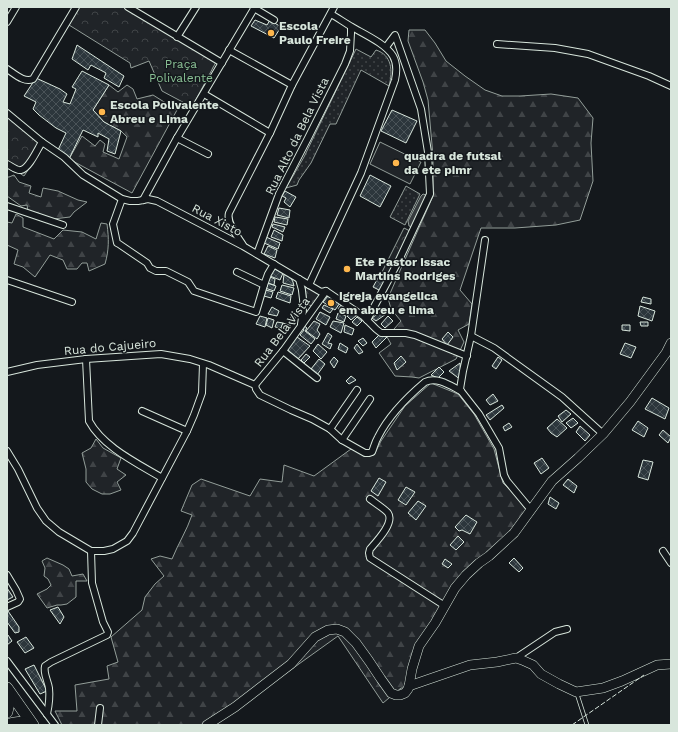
<svg xmlns="http://www.w3.org/2000/svg" width="678" height="732" font-family="'Work Sans',sans-serif">
<style>
.grass{fill:url(#grass-dots);stroke:#939e99}
.forest{fill:url(#forest-firs);stroke:#939e99}
.park{fill:url(#park-crowns);stroke:#939e99}
.pitch{fill:#202428;stroke:#939e99}
.water{fill:#363b3e;stroke:#939e99}
.building{fill:url(#building-cross-hatch);stroke:#d8e6dc}
.lines{fill:none;stroke-linecap:round;stroke-linejoin:round}
.lane-casing{stroke:#d8e6dc;stroke-width:4.5}
.street-casing{stroke:#d8e6dc;stroke-width:8}
.secondary-casing{stroke:#d8e6dc;stroke-width:10}
.highway-casing{stroke:#d8e6dc;stroke-width:12}
.lane{stroke:#14181c;stroke-width:3}
.street{stroke:#14181c;stroke-width:6}
.secondary{stroke:#14181c;stroke-width:9}
.highway{stroke:#14181c;stroke-width:11}
.fence{stroke:#d8e6dc;stroke-width:1;stroke-dasharray:5 2;stroke-linecap:butt}
.poi-dot{fill:#ffb74d;stroke:#14181c;stroke-width:1.5}
.labels{text-anchor:middle;dominant-baseline:central;stroke-width:3;stroke-linejoin:round;paint-order:stroke}
.poi-label{font-size:12px;font-weight:bold;fill:#d8e6dc;stroke:#14181c;text-anchor:start}
.park-label{font-size:12px;fill:#8ac095;stroke:#14181c}
.street-label{font-size:12px;fill:#d8e6dc;stroke:#14181c}
</style>
<defs>
<pattern id="grass-dots" width="8" height="8" patternUnits="userSpaceOnUse"><rect width="8" height="8" fill="#202428"/><path d="M2 2h.1M6 6h.1" fill="none" stroke="#404447" stroke-width="1.8" stroke-linecap="round"/></pattern>
<pattern id="forest-firs" width="22" height="20" patternUnits="userSpaceOnUse"><rect width="22" height="20" fill="#202428"/><path d="M5 1l3.5 6h-7zM16 11l3.5 6h-7z" fill="#404447"/></pattern>
<pattern id="park-crowns" width="20" height="18" patternUnits="userSpaceOnUse"><rect width="20" height="18" fill="#202428"/><path d="M2 6a3 3 0 1 1 6 0M12 15a3 3 0 1 1 6 0" fill="none" stroke="#404447"/></pattern>
<pattern id="building-cross-hatch" width="8" height="8" patternUnits="userSpaceOnUse"><rect width="8" height="8" fill="#2c363c"/><path d="M0 0l8 8M0 8l8-8" fill="none" stroke="#4a5358"/></pattern>
</defs>
<rect width="100%" height="100%" fill="#14181c"/>
<g class="grass">
<path d="M356,49L371,57L376,50C392,55 393,71 389,86L361,70L336,124H330L311,163L299,180L297,185L286,188L304,157Z"/>
<polygon points="406,186 420,194 405,225 390,217"/>
</g>
<g class="forest">
<polygon points="409,30 425,30 435,43 446,61 465,76 485,90 502,96 520,96 551,94 578,98 593,118 591,143 593,181 580,220 556,225 515,228 481,228 460,290 472,304 469,324 458,330 464,342 456,359 419,378 412,377 395,376 379,353 391,344 387,337 401,321 391,309 388,298 433,196 433,156 428,100 423,82 408,41"/>
<polygon points="109,85 118,92 127,85 133,89 137,99 153,95 177,110 132,193 69,159 82,136 95,146 100,140 105,144 103,152 119,159 127,137 121,131 104,122 93,110"/>
<polygon points="14,175 19,182 31,186 29,193 41,197 43,188 58,191 78,200 87,202 74,212 70,217 53,219 28,211 27,205 21,206 7,196 7,177 9,177"/>
<path d="M16,214L23,218V227L54,239L63,230L82,232L96,239L101,223L107,224C109,239 109,250 105,264L89,271L87,263H82L77,269H67L63,260L50,255L35,277L23,267L14,264L18,250L7,245V222L12,223Z"/>
<path d="M431,383L458,394L474,414L494,449L503,483L529,508L509,533L464,573L421,642L408,688H401L383,703L338,636L250,699L204,725H62L55,711H77L75,685L109,679L107,666L118,662L111,637L142,610L145,597L155,584L164,576L151,559L160,556L172,559C178,544 187,530 192,515L181,511L192,485L201,479L250,496L260,479L282,482L284,465L314,476L351,449L374,455L381,441L405,406Z"/>
<polygon points="96,439 103,448 121,458 117,469 126,475 117,482 121,490 110,494 102,494 92,489 86,482 86,469 82,453 91,448"/>
<polygon points="47,558 63,565 69,569 72,576 83,574 87,581 76,581 76,597 67,604 61,605 57,605 47,608 37,594 47,589 51,585 48,579 44,576 45,568 42,561"/>
</g>
<g class="park">
<polygon points="79,7 125,7 216,62 192,107 162,91 149,61 131,68 130,63 69,25"/>
<polygon points="7,114 46,143 24,176 7,165"/>
<polygon points="404,228 410,231 388,277 381,274"/>
<polygon points="305,285 322,295 312,306 307,304"/>
</g>
<polygon class="pitch" points="380,142 421,162 410,184 370,164"/>
<polygon class="water" points="423,194 426,195 427,197 412,227 409,226 408,221 421,196"/>
<g class="building">
<polygon points="255,20 267,25 270,20 281,27 274,38 251,26"/>
<polygon points="77,45 124,76 119,87 104,78 106,73 91,65 88,70 72,59"/>
<polygon points="82,71 109,85 93,110 104,122 121,131 115,154 107,151 109,139 98,133 98,137 83,130 69,159 58,150 66,133 56,128 39,115 33,109 36,102 24,96 36,78 60,89 67,94 63,102 70,104 76,89 72,87"/>
<polygon points="392,110 417,121 406,143 381,131"/>
<polygon points="370,175 391,186 380,207 360,196"/>
<polygon points="285,191 296,197 290,207 284,202 286,198 282,196"/>
<polygon points="279,208 290,210 289,218 277,215"/>
<polygon points="275,217 288,219 287,225 274,222"/>
<polygon points="273,224 285,227 283,232 272,227"/>
<polygon points="274,230 283,235 282,241 271,237"/>
<polygon points="266,237 280,243 278,249 264,243"/>
<polygon points="268,246 277,250 275,258 264,254"/>
<polygon points="273,268 283,273 280,280 270,276"/>
<polygon points="284,274 288,276 291,278 293,282 294,286 283,283"/>
<polygon points="379,276 386,279 381,291 373,287"/>
<polygon points="270,277 275,279 274,285 268,283"/>
<polygon points="267,283 276,286 274,291 265,288"/>
<polygon points="282,285 294,288 292,295 280,291"/>
<polygon points="266,290 273,292 271,298 264,296"/>
<polygon points="278,292 291,296 290,303 276,298"/>
<polygon points="328,296 340,303 335,310 323,302"/>
<polygon points="643,297 651,299 651,304 641,302"/>
<polygon points="324,305 333,309 330,313 322,308"/>
<polygon points="341,305 349,310 345,314 338,309"/>
<polygon points="640,306 655,311 652,321 638,316"/>
<polygon points="272,307 279,311 277,316 268,314"/>
<polygon points="383,310 386,314 376,321 372,318"/>
<polygon points="320,312 330,317 326,325 316,319"/>
<polygon points="352,312 357,315 351,320 347,316"/>
<polygon points="338,313 346,316 344,322 336,319"/>
<polygon points="260,316 267,318 265,327 256,324"/>
<polygon points="291,316 295,317 295,324 289,323"/>
<polygon points="388,316 393,321 385,328 381,324"/>
<polygon points="357,317 362,321 357,326 352,322"/>
<polygon points="268,318 274,320 272,328 266,325"/>
<polygon points="314,321 320,324 317,330 320,334 317,339 306,331"/>
<polygon points="333,321 344,323 341,333 330,327"/>
<polygon points="277,322 283,323 281,328 275,327"/>
<polygon points="640,322 648,322 648,326 641,326"/>
<polygon points="283,323 291,326 287,331 281,328"/>
<polygon points="303,325 307,328 305,331 315,339 311,344 300,335 304,330 301,328"/>
<polygon points="345,325 354,329 352,335 344,332"/>
<polygon points="622,325 630,325 630,331 622,330"/>
<polygon points="448,332 453,337 447,345 442,339"/>
<polygon points="328,333 332,336 328,343 332,344 330,349 322,344"/>
<polygon points="379,335 387,337 376,348 372,342"/>
<polygon points="297,337 310,346 298,359 286,350"/>
<polygon points="363,338 367,343 363,346 358,341"/>
<polygon points="340,343 348,348 346,353 338,349"/>
<polygon points="625,343 636,347 631,358 620,354"/>
<polygon points="318,344 327,352 321,359 313,351"/>
<polygon points="357,344 363,352 359,354 354,348"/>
<polygon points="306,354 310,357 304,363 301,360"/>
<polygon points="401,356 406,362 397,370 394,363"/>
<polygon points="334,357 338,361 334,368 330,362"/>
<polygon points="498,357 502,360 496,369 492,366"/>
<polygon points="319,359 325,364 317,375 311,369"/>
<polygon points="460,363 461,380 449,371"/>
<polygon points="439,367 444,372 438,378 431,375"/>
<polygon points="351,376 356,380 349,384 346,381"/>
<polygon points="493,394 498,401 490,405 486,400"/>
<polygon points="652,398 669,408 665,419 645,409"/>
<polygon points="502,405 504,408 490,420 486,415"/>
<polygon points="566,410 571,414 562,422 558,416"/>
<polygon points="573,418 578,423 571,428 566,423"/>
<polygon points="557,419 567,428 557,437 551,433 547,428"/>
<polygon points="638,421 648,428 644,437 632,430"/>
<polygon points="509,423 512,427 505,431 503,427"/>
<polygon points="580,426 590,435 585,441 576,432"/>
<polygon points="663,430 671,437 668,443 659,435"/>
<polygon points="542,458 549,468 541,474 534,463"/>
<polygon points="643,460 653,462 648,480 638,477"/>
<polygon points="379,478 386,482 378,496 371,491"/>
<polygon points="568,479 577,486 574,493 563,485"/>
<polygon points="406,487 415,492 406,505 398,500"/>
<polygon points="550,497 559,503 556,509 548,504"/>
<polygon points="418,501 426,506 416,520 408,513"/>
<polygon points="466,515 477,522 470,534 462,530 459,531 455,527"/>
<polygon points="458,536 464,542 456,550 450,545"/>
<polygon points="514,558 523,568 519,572 509,563"/>
<polygon points="445,559 452,564 448,568 442,564"/>
<polygon points="7,588 13,597 7,600"/>
<polygon points="58,607 64,617 60,624 50,610"/>
<polygon points="7,611 8,611 19,627 19,632 15,633 7,622"/>
<polygon points="8,635 12,641 7,645 7,636"/>
<polygon points="26,637 34,648 25,653 17,642"/>
<polygon points="34,665 47,691 40,694 25,669"/>
</g>
<g class="lines">
<defs>
<polyline id="lane" points="577,694 587,725"/>
<g id="street">
<polyline points="128,7 222,63"/>
<polyline points="254,8 274,20"/>
<polyline points="7,22 16,7"/>
<polyline points="177,37 196,7"/>
<polyline points="497,44 555,48 588,54 649,76 671,86"/>
<polyline points="229,50 292,85"/>
<path d="M7,69C15,74 24,83 33,79L76,7"/>
<polyline points="204,94 270,133"/>
<polyline points="7,113 42,142 64,157 83,175 122,199 130,201 138,201 148,199 157,201 243,246 321,292 326,291 363,316 376,329 381,333 406,333 415,335 467,356"/>
<polyline points="177,138 208,154"/>
<path d="M7,164C11,166 17,171 21,170C29,169 38,148 42,142"/>
<polyline points="122,199 113,224 117,243 119,244 147,263 150,268 156,271 166,271 188,282 194,291 256,312 264,285"/>
<polyline points="143,200 177,138 255,7"/>
<polyline points="7,206 63,225"/>
<polyline points="485,240 471,336 463,371 460,389 461,391 479,414 496,443 499,448 504,475 507,481 531,510"/>
<path d="M243,245C238,237 226,223 229,213L270,133L292,85L334,7"/>
<polyline points="257,254 279,194 308,138 345,64 350,51 351,33 351,27"/>
<polyline points="237,272 264,285 268,274 274,264"/>
<path d="M299,279C304,293 304,310 301,324"/>
<polyline points="7,280 72,302"/>
<path d="M309,285L361,173L395,80C397,71 397,63 393,56C386,44 364,34 352,27C345,23 338,18 331,14"/>
<polyline points="367,320 399,260 430,194 428,152 421,109 395,35 386,47"/>
<polyline points="471,336 494,348 562,397 603,434"/>
<polyline points="283,351 317,378"/>
<path d="M86,359L89,421C103,447 137,463 162,478"/>
<path d="M7,372L37,365L86,359L161,354L190,359L209,365L255,385L256,389L260,395L291,410L312,419L330,429L342,440L365,453H369L372,452C374,447 375,442 378,437C389,415 406,398 425,382C437,376 451,386 461,391"/>
<polyline points="255,385 283,351 326,291"/>
<polyline points="142,411 187,431"/>
<polyline points="330,429 357,390"/>
<polyline points="342,440 370,399"/>
<polyline points="7,451 18,469 37,508 46,521 59,532 91,551 104,551 113,549 127,541 133,533 187,431 194,415 202,393 203,364"/>
<path d="M370,499C374,502 386,510 388,513C395,523 376,542 370,549L369,553L370,558L445,606"/>
<polyline points="663,551 671,563"/>
<polyline points="7,575 16,590 20,599 18,602 7,607"/>
<polyline points="516,658 555,632 567,629"/>
<polyline points="7,661 55,725"/>
<path d="M47,714C49,705 50,697 49,688C48,681 43,673 45,666L51,662L107,635L108,632L103,622L92,583L91,551"/>
<polyline points="98,725 100,708"/>
</g>
<g id="secondary">
<polyline points="409,686 470,665 497,662 516,658 522,660 533,665 541,674 559,684 576,692 603,688 622,681 657,665 671,664"/>
<polyline points="207,725 235,707 291,664 315,637 328,630 337,629 345,632 356,643 369,661 381,679 391,693 396,695 400,695 405,693 408,689 409,686 412,669 419,646 435,623 455,588 466,575 479,563 489,556 514,533 552,481 578,458 603,434 630,402 666,353 671,343"/>
</g>
<g id="highway">
<polyline points="7,688 33,725"/>
<polyline points="7,712 9,703 8,691"/>
<path d="M7,725C15,722 21,721 29,725"/>
</g>
</defs>
<use href="#lane" class="lane-casing"/>
<use href="#street" class="street-casing"/>
<use href="#secondary" class="secondary-casing"/>
<use href="#highway" class="highway-casing"/>
<use href="#lane" class="lane"/>
<use href="#street" class="street"/>
<use href="#secondary" class="secondary"/>
<use href="#highway" class="highway"/>
<polyline class="fence" points="572,725 644,675"/>
</g>
<g class="poi-dot">
<circle cx="271" cy="33" r="4"/>
<circle cx="102" cy="112" r="4"/>
<circle cx="396" cy="163" r="4"/>
<circle cx="347" cy="269" r="4"/>
<circle cx="331" cy="303" r="4"/>
</g>
<g class="labels">
<g class="poi-label">
<text x="279" y="26">Escola<tspan x="279" dy="14">Paulo Freire</tspan></text>
<text x="110" y="105">Escola Polivalente<tspan x="110" dy="14">Abreu e Lima</tspan></text>
<text x="404" y="156">quadra de futsal<tspan x="404" dy="14">da ete pimr</tspan></text>
<text x="355" y="262">Ete Pastor issac<tspan x="355" dy="14">Martins Rodriges</tspan></text>
<text x="339" y="296">Igreja evangelica<tspan x="339" dy="14">em abreu e lima</tspan></text>
</g>
<g class="park-label">
<text x="181" y="64">Praça<tspan x="181" dy="14">Polivalente</tspan></text>
</g>
<g class="street-label">
<text transform="translate(297 136) rotate(-64)">Rua Alto da Bela Vista</text>
<text transform="translate(217 220) rotate(28)">Rua Xisto</text>
<text transform="translate(282 332) rotate(-53)">Rua Bela Vista</text>
<text transform="translate(110 347) rotate(-5)">Rua do Cajueiro</text>
</g>
</g>
<rect width="678" height="732" fill="none" stroke="#d8e6dc" stroke-width="16"/>
</svg>
